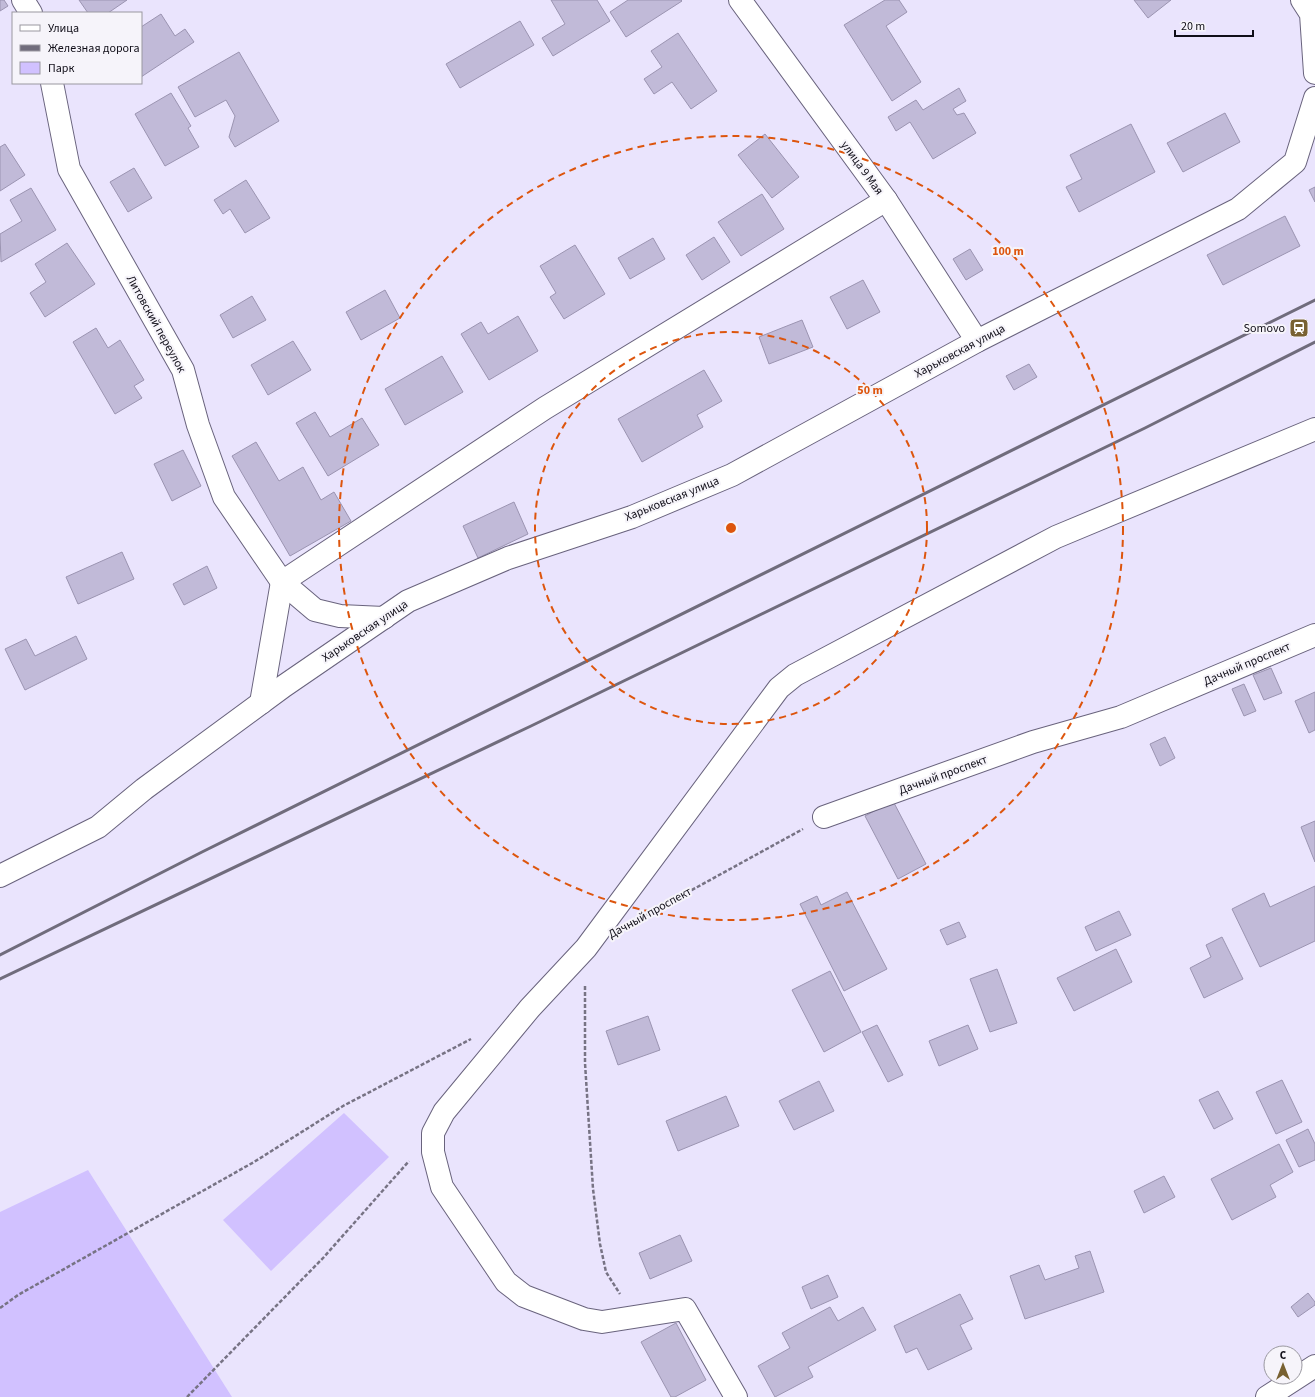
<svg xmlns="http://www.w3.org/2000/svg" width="1315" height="1397" font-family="'Source Sans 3',sans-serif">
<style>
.green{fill:#d1c1ff}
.building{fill:#c1bad8;stroke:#9b94b1}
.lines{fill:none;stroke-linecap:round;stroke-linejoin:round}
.minor-casing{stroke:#69637d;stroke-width:24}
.path{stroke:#777384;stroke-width:2.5;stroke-dasharray:4 2;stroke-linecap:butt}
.minor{stroke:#fff;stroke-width:22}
.rail{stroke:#706c7c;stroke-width:3}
.ring{fill:none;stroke:#dd550d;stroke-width:2;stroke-dasharray:7 5}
.labels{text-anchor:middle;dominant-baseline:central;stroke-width:4;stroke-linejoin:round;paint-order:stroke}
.street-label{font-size:12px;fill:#100e18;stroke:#f6f4fa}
.poi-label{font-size:12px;fill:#100e18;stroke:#f6f4fa;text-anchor:end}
.centre{fill:#dd550d;stroke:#f6f4fa;stroke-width:2}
.ring-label{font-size:12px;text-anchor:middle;font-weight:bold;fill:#dd550d;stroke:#f6f4fa;stroke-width:4;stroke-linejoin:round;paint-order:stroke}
</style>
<rect width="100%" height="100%" fill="#eae4fd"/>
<g class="green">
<polygon points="344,1113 389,1157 271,1271 223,1220"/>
<polygon points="88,1170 232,1397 0,1397 0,1212"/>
</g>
<g class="building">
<polygon points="0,0 4,0 8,6 0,11"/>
<polygon points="79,0 127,0 108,13 88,13"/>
<polygon points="551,0 597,0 610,21 553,56 542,38 565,24"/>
<polygon points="628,0 681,0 682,1 626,37 610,12"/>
<polygon points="885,0 899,0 907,12 886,26 921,82 892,101 844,25"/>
<polygon points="1134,0 1171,0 1148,18"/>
<polygon points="161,14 175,36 185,29 194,42 141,77 141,27"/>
<polygon points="520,21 534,45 460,88 446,64"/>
<polygon points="678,33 717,91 691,109 672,82 654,94 644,79 662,67 651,51"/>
<polygon points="239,52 279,121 235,147 229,137 235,116 226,100 195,117 178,87"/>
<polygon points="959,88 966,101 953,109 957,115 964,113 976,133 933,159 910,122 896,131 888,117 916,100 923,110"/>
<polygon points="171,93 191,126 188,128 199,147 165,166 135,114"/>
<polygon points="1225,113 1240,142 1183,172 1167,143"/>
<polygon points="1131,124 1155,172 1079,212 1066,187 1082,179 1070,155"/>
<polygon points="765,134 799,177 772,198 738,155"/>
<polygon points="5,144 25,175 0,191 0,147"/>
<polygon points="134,168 152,198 128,212 110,182"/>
<polygon points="246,180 270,218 245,233 230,209 223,214 214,200"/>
<polygon points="1315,187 1315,202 1309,190"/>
<polygon points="31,188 56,230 1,262 0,234 22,221 10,200"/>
<polygon points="762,194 784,229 741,256 718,222"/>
<polygon points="1285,216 1300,246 1223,285 1207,255"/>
<polygon points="714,237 730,262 702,280 686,255"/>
<polygon points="653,238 665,259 630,279 618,258"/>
<polygon points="67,243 95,284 45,317 30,293 46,282 35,264"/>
<polygon points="575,245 605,294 564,319 550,297 556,293 540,266"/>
<polygon points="970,249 983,270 966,280 953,259"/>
<polygon points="863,280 880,312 847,329 830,297"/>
<polygon points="385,290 400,318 361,340 346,312"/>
<polygon points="252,296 266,320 233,338 220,315"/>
<polygon points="518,316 538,351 489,380 461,334 481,322 488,334"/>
<polygon points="802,320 813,347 769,364 759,337"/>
<polygon points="96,328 108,348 120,340 144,380 134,386 142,398 115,414 73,342"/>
<polygon points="293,341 311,370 268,395 251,365"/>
<polygon points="442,356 463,392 405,425 385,389"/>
<polygon points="1029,364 1037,377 1014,390 1006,376"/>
<polygon points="704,370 722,401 697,415 703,427 642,462 618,419"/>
<polygon points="315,412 330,437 362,418 379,445 328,476 296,423"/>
<polygon points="256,442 279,481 303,467 321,500 334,492 351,521 290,556 232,456"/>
<polygon points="183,450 201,486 172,501 154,464"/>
<polygon points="514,502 528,534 478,558 463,526"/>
<polygon points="122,552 134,579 78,604 66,577"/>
<polygon points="207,566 217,588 184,605 173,584"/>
<polygon points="76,636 87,659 25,690 5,649 26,639 35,656"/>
<polygon points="1271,668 1282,693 1264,700 1253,675"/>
<polygon points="1244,684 1256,711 1244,716 1232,689"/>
<polygon points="1315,692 1315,730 1309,733 1295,701"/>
<polygon points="1165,737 1175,758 1160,766 1150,744"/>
<polygon points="893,801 926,864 898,879 865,816"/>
<polygon points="1315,821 1315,862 1301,827"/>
<polygon points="1315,886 1315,941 1260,967 1232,909 1264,893 1270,907"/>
<polygon points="847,892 887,969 844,991 800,904 817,896 821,905"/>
<polygon points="1119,911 1131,935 1096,951 1085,927"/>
<polygon points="959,922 966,937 947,945 940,930"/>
<polygon points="1222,937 1243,979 1204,998 1190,968 1211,957 1206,945"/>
<polygon points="1116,949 1132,982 1074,1011 1057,978"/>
<polygon points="997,969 1017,1023 990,1032 970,979"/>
<polygon points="830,971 861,1032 824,1052 792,990"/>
<polygon points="648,1016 660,1050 618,1065 606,1031"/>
<polygon points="877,1025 903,1075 888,1082 862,1032"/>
<polygon points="968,1025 978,1049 939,1066 929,1041"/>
<polygon points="1282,1080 1302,1122 1276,1134 1256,1092"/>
<polygon points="819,1081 834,1111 794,1130 779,1101"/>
<polygon points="1218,1091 1233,1119 1214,1129 1199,1100"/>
<polygon points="726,1096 739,1126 678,1151 666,1121"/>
<polygon points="1308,1129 1315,1144 1315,1160 1299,1167 1286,1140"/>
<polygon points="1279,1144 1293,1172 1270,1185 1276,1197 1232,1220 1211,1179"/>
<polygon points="1164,1176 1175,1197 1144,1213 1134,1191"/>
<polygon points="680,1235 692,1261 650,1279 639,1253"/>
<polygon points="1090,1251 1104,1292 1025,1319 1010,1276 1039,1265 1045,1280 1079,1268 1075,1256"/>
<polygon points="828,1275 838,1297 811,1309 802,1287"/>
<polygon points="1308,1293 1315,1302 1315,1305 1298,1317 1291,1307"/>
<polygon points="960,1294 973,1319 960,1325 972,1349 928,1370 917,1348 906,1353 894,1326"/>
<polygon points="830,1307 838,1321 863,1307 876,1330 808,1367 813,1377 775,1397 758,1366 790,1348 782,1333"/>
<polygon points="676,1323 706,1380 675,1397 671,1397 641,1342"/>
</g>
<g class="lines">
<defs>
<g id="minor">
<polyline points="23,0 31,13"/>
<polyline points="740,0 886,200 977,341"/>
<polyline points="1302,0 1311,14 1315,73"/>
<polyline points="52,83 69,169 183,370 198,425 224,497 282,582 315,610 340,616 384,618"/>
<polyline points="282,582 545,408 886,200"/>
<polyline points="261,703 282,582"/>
<polyline points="824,817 1033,742 1121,717 1315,635"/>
<polyline points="0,876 98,827 144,789 284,686 408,601 508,558 632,517 732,475 977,341 1238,209 1295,162 1315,98"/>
<polyline points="736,1397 685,1309 602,1322 584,1319 524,1296 506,1282 442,1187 433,1152 433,1133 444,1112 530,1008 586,948 779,688 795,675 1056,537 1315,429"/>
<polyline points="1267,1397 1315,1366"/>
</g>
</defs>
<use href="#minor" class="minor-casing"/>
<g class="path">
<polyline points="639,919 803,829"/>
<polyline points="585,986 585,1063 593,1189 600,1244 606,1272 620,1294"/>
<polyline points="0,1308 18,1295 254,1162 343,1106 471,1039"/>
<polyline points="187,1397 324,1257 409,1161"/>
</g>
<use href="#minor" class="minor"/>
<g class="rail">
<polyline points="0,955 202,852 1315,300"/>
<polyline points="0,979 531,726 1145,428 1315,342"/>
</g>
</g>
<g class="ring">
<circle cx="731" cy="528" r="196"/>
<circle cx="731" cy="528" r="392"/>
</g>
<defs>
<symbol id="station-square" viewBox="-11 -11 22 22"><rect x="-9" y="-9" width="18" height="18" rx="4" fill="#786131" stroke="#f6f4fa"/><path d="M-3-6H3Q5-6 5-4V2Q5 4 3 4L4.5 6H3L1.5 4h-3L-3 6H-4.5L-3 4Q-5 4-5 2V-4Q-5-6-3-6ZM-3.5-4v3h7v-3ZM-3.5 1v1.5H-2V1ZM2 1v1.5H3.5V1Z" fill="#fff"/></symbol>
</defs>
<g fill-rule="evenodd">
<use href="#station-square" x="1288" y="317" width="22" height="22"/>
</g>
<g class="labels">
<g class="street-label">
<text transform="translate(862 168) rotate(54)">улица 9 Мая</text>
<text transform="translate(156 324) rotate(61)">Литовский переулок</text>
<text transform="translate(960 351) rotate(-28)">Харьковская улица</text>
<text transform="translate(672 499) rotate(-22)">Харьковская улица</text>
<text transform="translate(365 631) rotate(-34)">Харьковская улица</text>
<text transform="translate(1247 664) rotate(-23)">Дачный проспект</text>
<text transform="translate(943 775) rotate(-20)">Дачный проспект</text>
<text transform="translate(650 913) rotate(-29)">Дачный проспект</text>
</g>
<g class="poi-label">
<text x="1285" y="328">Somovo</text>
</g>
</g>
<circle cx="731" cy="528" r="6" class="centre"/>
<g class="ring-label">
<text x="1008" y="255">100 m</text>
<text x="870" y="394">50 m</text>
</g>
<rect x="12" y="12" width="130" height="72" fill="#f6f4fa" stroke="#9a98a0"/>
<rect x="20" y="25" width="20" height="6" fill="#ffffff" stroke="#9a98a0"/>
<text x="48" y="32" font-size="12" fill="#100e18">Улица</text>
<rect x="20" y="45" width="20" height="6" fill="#706c7c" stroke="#9a98a0"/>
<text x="48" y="52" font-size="12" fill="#100e18">Железная дорога</text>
<rect x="20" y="62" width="20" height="12" fill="#d1c1ff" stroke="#9a98a0"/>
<text x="48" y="72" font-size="12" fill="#100e18">Парк</text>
<g transform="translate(1283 1365)"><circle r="19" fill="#f6f4fa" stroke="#9a98a0"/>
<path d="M0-3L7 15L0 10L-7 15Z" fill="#786131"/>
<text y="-6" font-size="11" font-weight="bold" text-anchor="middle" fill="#100e18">С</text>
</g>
<path d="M1175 30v6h78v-6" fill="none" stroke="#100e18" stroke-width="2"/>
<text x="1181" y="30" font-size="12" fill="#100e18" stroke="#f6f4fa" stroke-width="3" paint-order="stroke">20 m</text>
</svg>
